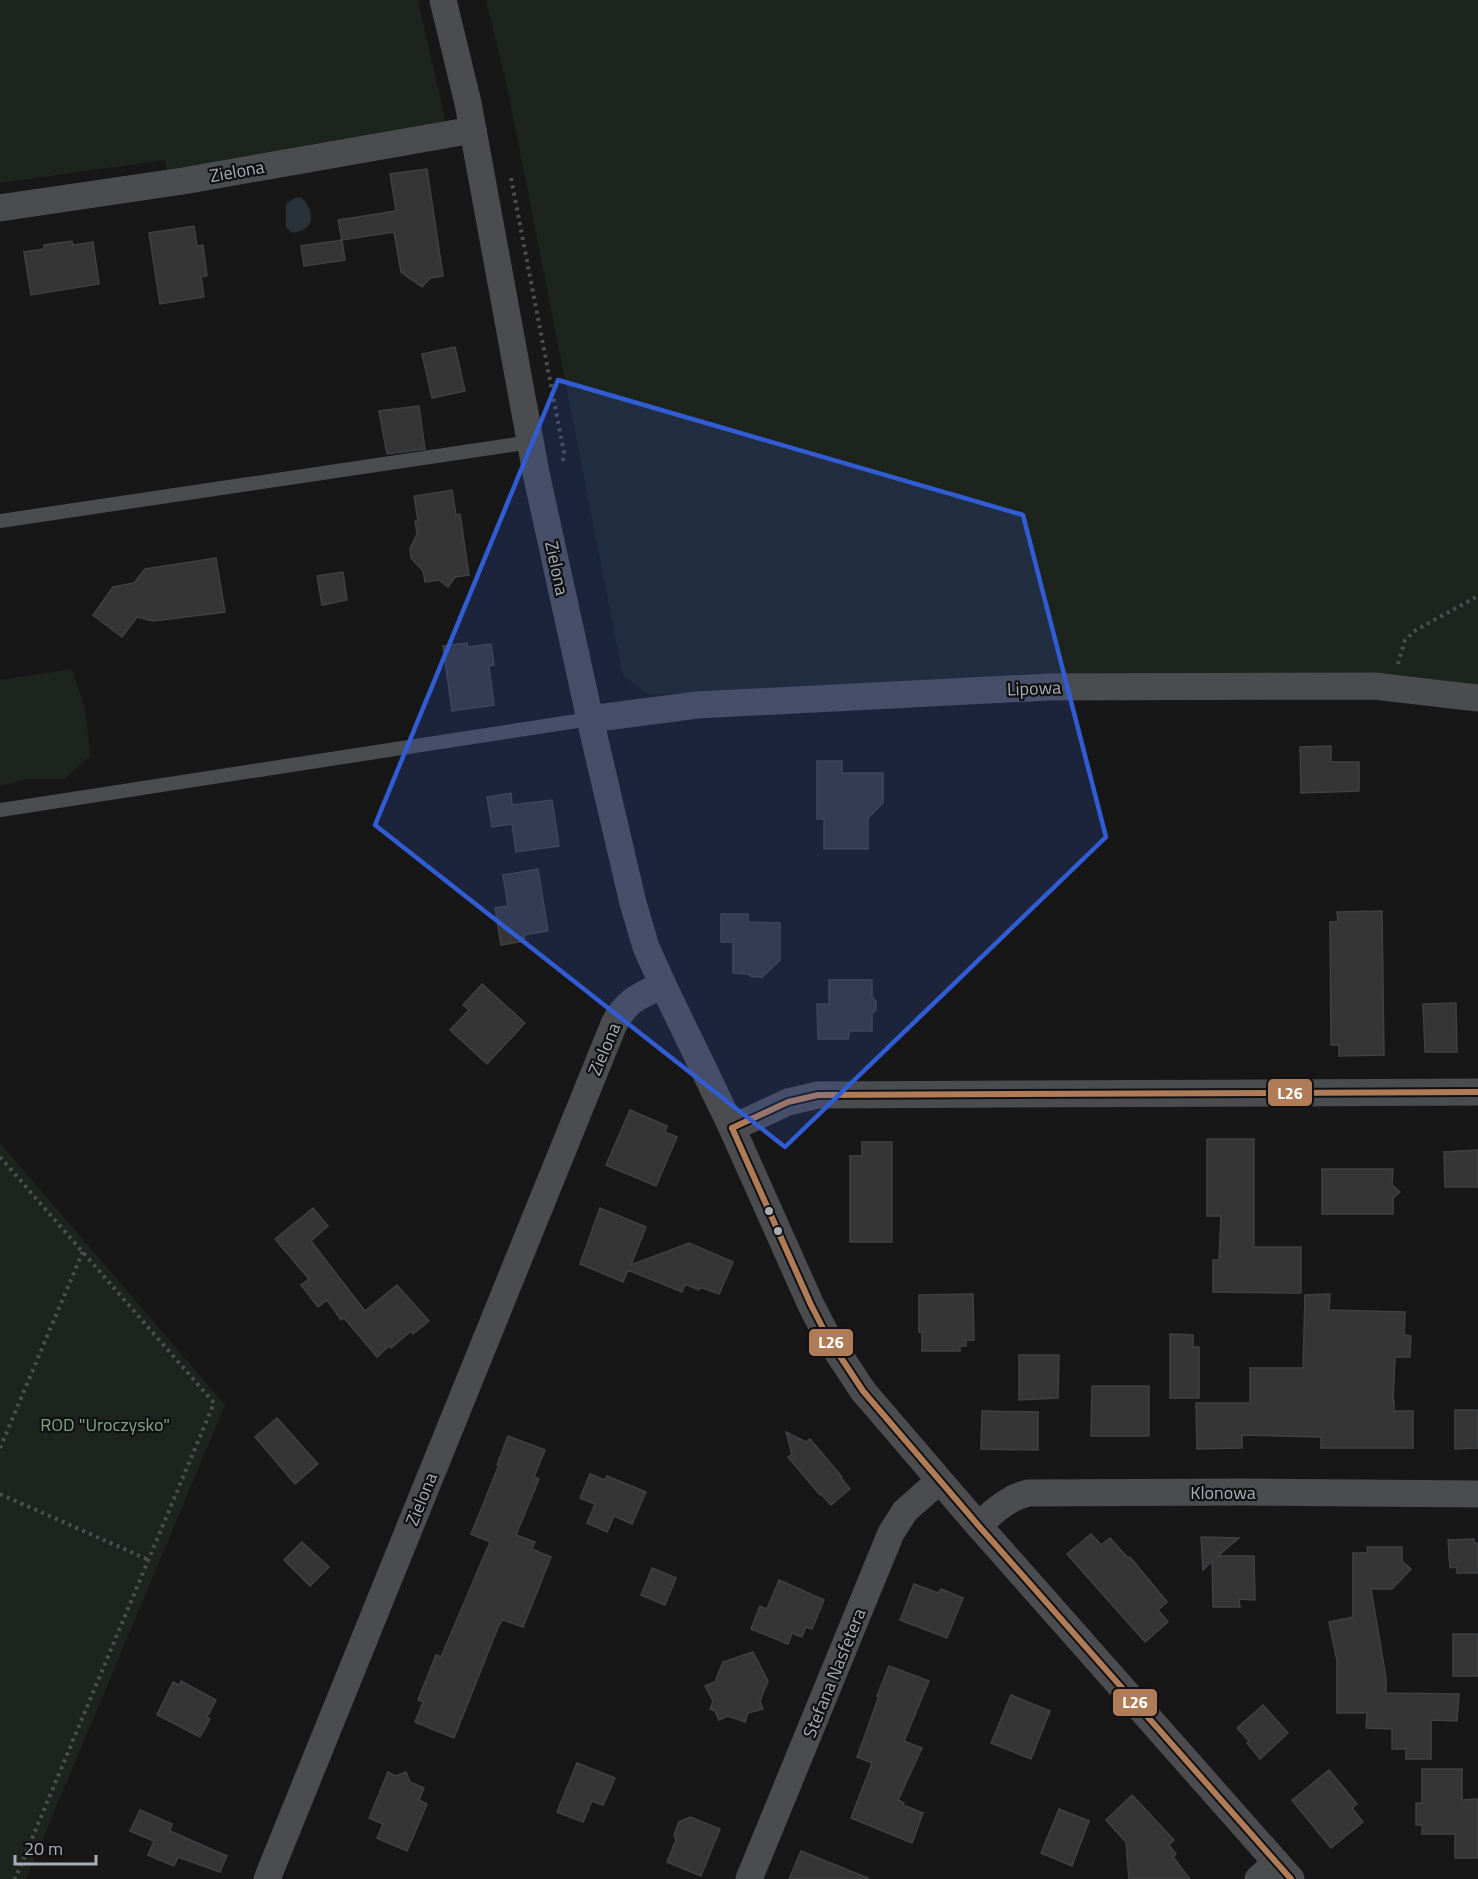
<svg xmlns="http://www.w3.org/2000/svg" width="1478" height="1879" font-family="'Titillium Web',sans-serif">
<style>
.green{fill:#1d241e}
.water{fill:#2a3239}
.building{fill:#353536;stroke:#3f4043;stroke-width:1.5}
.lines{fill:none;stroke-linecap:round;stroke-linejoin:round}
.path{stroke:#4d4e52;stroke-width:4;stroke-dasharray:3 4.5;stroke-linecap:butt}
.lane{stroke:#4b4c50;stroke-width:14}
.street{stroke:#4b4c50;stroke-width:27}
.bus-1-casing{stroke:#111113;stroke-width:10}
.bus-1{stroke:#b07c57;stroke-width:6}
.marked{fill:#325cd3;fill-opacity:0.2;stroke:#325cd3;stroke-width:4.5;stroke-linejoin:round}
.bus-dot{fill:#a8adb8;stroke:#111113;stroke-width:2}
.labels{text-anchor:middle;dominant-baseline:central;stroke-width:4.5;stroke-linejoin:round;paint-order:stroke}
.street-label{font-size:18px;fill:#a8adb8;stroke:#111113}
.park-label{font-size:18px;fill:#7fa381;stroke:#111113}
.line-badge{stroke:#111113;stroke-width:2}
.badge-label{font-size:16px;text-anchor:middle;font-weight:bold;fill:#fff}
</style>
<rect width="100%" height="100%" fill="#171717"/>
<g class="green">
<polygon points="0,0 418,0 447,128 167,173 165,160 0,183"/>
<polygon points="486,0 1478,0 1478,685 647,694 623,675 508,91"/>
<polygon points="72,669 86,712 90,756 64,779 27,779 0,786 0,680"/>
<polygon points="0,1143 225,1405 26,1879 0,1879"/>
</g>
<path class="water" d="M296,197L302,198C316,213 315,230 292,233L286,227V204Z"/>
<g class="building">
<polygon points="427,169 443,276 430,278 422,287 401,272 394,232 342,240 338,220 396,211 390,174"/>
<polygon points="194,226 197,246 203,245 207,276 201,277 204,297 160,304 149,233"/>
<polygon points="342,240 345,260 304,266 301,246"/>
<polygon points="72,241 73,245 93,242 99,284 31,295 24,252 44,249 44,245"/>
<polygon points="455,347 465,391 432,398 422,354"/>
<polygon points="419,406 425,449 387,454 379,411"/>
<polygon points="452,490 456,515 460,514 469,575 455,577 448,587 439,580 425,582 423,571 411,558 410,549 417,534 415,521 418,521 414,496"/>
<polygon points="216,558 225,612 153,621 137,617 122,637 93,615 113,587 134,583 145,569"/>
<polygon points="343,572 347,600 322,605 317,576"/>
<polygon points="467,643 468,647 491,644 494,665 489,666 494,705 452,711 443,646"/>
<polygon points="1331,746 1331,762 1359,762 1359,791 1301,793 1300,747"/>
<polygon points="817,761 842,761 842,773 883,773 883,803 868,818 868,849 824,849 824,819 817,819"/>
<polygon points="511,793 512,805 552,800 559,846 516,852 512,824 492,827 487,797"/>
<polygon points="538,869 548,931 524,935 525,941 501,945 495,908 508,906 503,875"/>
<polygon points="1382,911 1384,1055 1339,1056 1339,1045 1331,1045 1330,922 1338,922 1337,912"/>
<polygon points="721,914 748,914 748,922 780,923 780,960 762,977 752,977 748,974 733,973 733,942 721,942"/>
<polygon points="829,980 872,980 872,997 876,1001 876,1010 872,1014 872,1031 850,1031 848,1039 818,1039 817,1004 829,1004"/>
<polygon points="482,984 525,1023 487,1064 450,1030 469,1010 463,1005"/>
<polygon points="1456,1003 1457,1052 1425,1052 1423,1004"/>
<polygon points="630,1110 667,1126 665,1132 677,1137 656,1186 606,1165"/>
<polygon points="1207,1139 1254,1139 1254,1247 1301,1247 1301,1293 1213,1292 1213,1260 1219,1260 1221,1216 1207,1216"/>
<polygon points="862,1142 892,1142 892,1242 850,1242 850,1156 862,1156"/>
<polygon points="1478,1150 1478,1187 1445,1187 1444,1152"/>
<polygon points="1322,1169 1393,1169 1392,1185 1400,1192 1393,1198 1393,1214 1322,1214"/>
<polygon points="313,1208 328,1226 311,1241 365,1311 397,1285 429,1321 413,1334 411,1331 391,1348 389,1346 377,1357 344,1318 341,1320 327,1300 318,1307 301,1285 309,1279 275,1239"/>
<polygon points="600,1208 646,1227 631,1265 689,1243 733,1262 719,1294 700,1287 699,1290 685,1284 682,1292 628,1270 623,1282 580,1264"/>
<polygon points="973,1294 974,1340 966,1340 966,1346 960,1346 960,1351 922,1351 922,1332 919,1332 919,1295"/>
<polygon points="1330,1294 1329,1310 1405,1312 1404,1335 1411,1336 1410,1357 1395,1357 1393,1401 1394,1401 1394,1411 1413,1411 1413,1448 1321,1448 1321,1437 1242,1435 1242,1448 1197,1449 1196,1403 1250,1403 1250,1368 1303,1368 1305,1295"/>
<polygon points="1170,1334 1193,1335 1193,1347 1199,1347 1199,1398 1170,1398"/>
<polygon points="1019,1355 1059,1355 1058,1398 1019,1400"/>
<polygon points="1092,1386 1149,1386 1149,1436 1091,1436"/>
<polygon points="1455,1410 1478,1410 1478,1448 1455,1449"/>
<polygon points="982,1411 1038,1412 1038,1450 981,1449"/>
<polygon points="277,1418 318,1464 295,1484 255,1437"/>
<polygon points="786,1432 806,1442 810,1439 842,1477 841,1478 850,1489 831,1505 821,1494 820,1495 788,1457 792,1454"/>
<polygon points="508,1436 545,1450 534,1477 539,1479 516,1535 535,1542 532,1549 551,1557 523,1627 503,1620 499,1625 454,1738 415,1722 423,1702 418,1700 436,1655 441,1657 490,1542 471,1534 499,1465 497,1465"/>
<polygon points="590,1474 605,1480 607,1476 646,1492 632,1524 614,1516 607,1532 587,1523 595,1504 580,1498"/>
<polygon points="1091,1534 1101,1545 1110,1538 1128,1558 1130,1557 1167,1602 1158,1610 1168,1622 1145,1642 1067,1554"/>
<polygon points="1201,1537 1239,1538 1218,1556 1254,1556 1255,1600 1239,1599 1240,1607 1213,1607 1212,1561 1203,1570"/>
<polygon points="1474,1539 1474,1543 1478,1543 1478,1573 1457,1573 1457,1567 1450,1568 1448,1540"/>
<polygon points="302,1542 329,1567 310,1586 284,1560"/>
<polygon points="1367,1547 1402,1547 1402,1561 1411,1569 1392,1589 1371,1589 1386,1678 1386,1693 1459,1694 1457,1721 1431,1720 1431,1759 1406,1759 1406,1749 1392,1749 1392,1729 1366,1728 1367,1713 1337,1713 1337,1661 1329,1622 1353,1617 1353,1553 1368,1553"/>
<polygon points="652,1568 676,1578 665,1605 641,1595"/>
<polygon points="779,1580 824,1600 812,1629 806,1627 802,1637 792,1633 788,1644 751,1629 760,1606 767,1609"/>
<polygon points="914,1584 938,1593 941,1589 963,1598 947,1638 900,1620"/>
<rect x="1453" y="1634" width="25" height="42"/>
<polygon points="753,1652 768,1681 760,1701 763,1709 748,1713 745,1722 728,1716 719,1720 715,1711 710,1709 713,1701 705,1686 715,1682 723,1662"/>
<polygon points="889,1666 929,1681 904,1741 922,1748 898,1800 904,1803 903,1805 923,1813 912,1843 851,1818 872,1763 857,1757 879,1696 877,1696"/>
<polygon points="181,1681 216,1700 207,1717 210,1719 200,1737 157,1715 173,1682 179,1685"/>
<polygon points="1011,1695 1050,1711 1031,1759 991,1743"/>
<polygon points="1263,1705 1288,1733 1260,1759 1247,1743 1249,1741 1237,1728"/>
<polygon points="577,1763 615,1778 603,1805 592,1801 583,1822 557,1812"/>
<polygon points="1422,1769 1462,1769 1462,1800 1478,1799 1478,1858 1455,1858 1455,1834 1422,1834 1422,1825 1416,1825 1416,1803 1422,1803"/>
<polygon points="1329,1770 1357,1804 1352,1808 1363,1822 1331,1848 1292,1800"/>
<polygon points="388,1772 396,1776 406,1772 410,1782 424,1788 419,1800 427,1804 407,1851 377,1838 383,1824 369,1818"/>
<polygon points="1132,1795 1174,1840 1169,1845 1176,1854 1173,1857 1190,1879 1129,1879 1126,1842 1106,1820"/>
<polygon points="1059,1809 1089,1821 1072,1866 1041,1853"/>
<polygon points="140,1810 172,1824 170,1831 227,1856 220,1872 178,1857 174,1866 148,1855 154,1841 130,1831"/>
<polygon points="690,1817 720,1829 701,1876 667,1862 676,1840 674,1835 679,1822"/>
<polygon points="801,1851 868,1878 867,1879 789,1879"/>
</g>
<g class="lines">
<g class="path">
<polyline points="511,178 564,453 563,462"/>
<polyline points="1398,664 1405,640 1416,630 1478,596"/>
<polyline points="0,1157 214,1403 15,1879"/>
<polyline points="0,1448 83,1251"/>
<polyline points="0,1494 149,1560"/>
</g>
<g class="lane">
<polyline points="0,521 531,442"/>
<polyline points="0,810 590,719"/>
</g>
<g class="street">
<polyline points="443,0 468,103 536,473 590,719 633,903 646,947 663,985 732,1128 811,1305 828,1338 863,1391 978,1525 1291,1879"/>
<polyline points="0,208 183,181 473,130"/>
<polyline points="590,719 697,705 1049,687 1374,686 1478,698"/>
<polyline points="732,1128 788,1102 818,1095 1478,1092"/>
<path d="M978,1525C994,1512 1007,1498 1028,1493L1241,1492L1478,1494"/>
<path d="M267,1879L614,1024C627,1000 639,996 663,985"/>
<polyline points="749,1879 891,1533 905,1511 939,1481"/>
<polyline points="1258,1879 1276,1862"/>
</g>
<defs>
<g id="bus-1">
<polyline points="732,1128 811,1305 828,1338 863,1391 978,1525 1291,1879"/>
<polyline points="732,1128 788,1102 818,1095 1478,1092"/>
</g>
</defs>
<use href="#bus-1" class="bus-1-casing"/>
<use href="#bus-1" class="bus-1"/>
</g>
<path class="marked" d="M558,380L1023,515L1106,837L785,1147L375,825Z"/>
<g class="bus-dot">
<circle cx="769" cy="1211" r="5"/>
<circle cx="778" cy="1231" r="5"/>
</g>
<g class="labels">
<g class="street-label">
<text transform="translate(237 171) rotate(-10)">Zielona</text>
<text transform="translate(557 568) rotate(78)">Zielona</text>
<text transform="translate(1034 688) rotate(-2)">Lipowa</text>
<text transform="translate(604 1049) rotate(-67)">Zielona</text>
<text x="1223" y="1492">Klonowa</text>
<text transform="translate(421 1499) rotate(-68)">Zielona</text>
<text transform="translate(834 1673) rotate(-68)">Stefana Nasfetera</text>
</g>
<g class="park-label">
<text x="105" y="1424">ROD "Uroczysko"</text>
</g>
</g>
<g class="line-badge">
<rect x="1267" y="1078" width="46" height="29" rx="6" fill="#b07c57"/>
<rect x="808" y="1328" width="46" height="29" rx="6" fill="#b07c57"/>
<rect x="1112" y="1688" width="46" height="29" rx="6" fill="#b07c57"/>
</g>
<g class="badge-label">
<text x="1290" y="1099">L26</text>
<text x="831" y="1348">L26</text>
<text x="1135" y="1708">L26</text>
</g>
<path d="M15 1855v9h81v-9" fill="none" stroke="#a8adb8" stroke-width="3"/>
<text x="24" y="1855" font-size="18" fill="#a8adb8" stroke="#111113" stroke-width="4.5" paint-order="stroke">20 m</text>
</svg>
